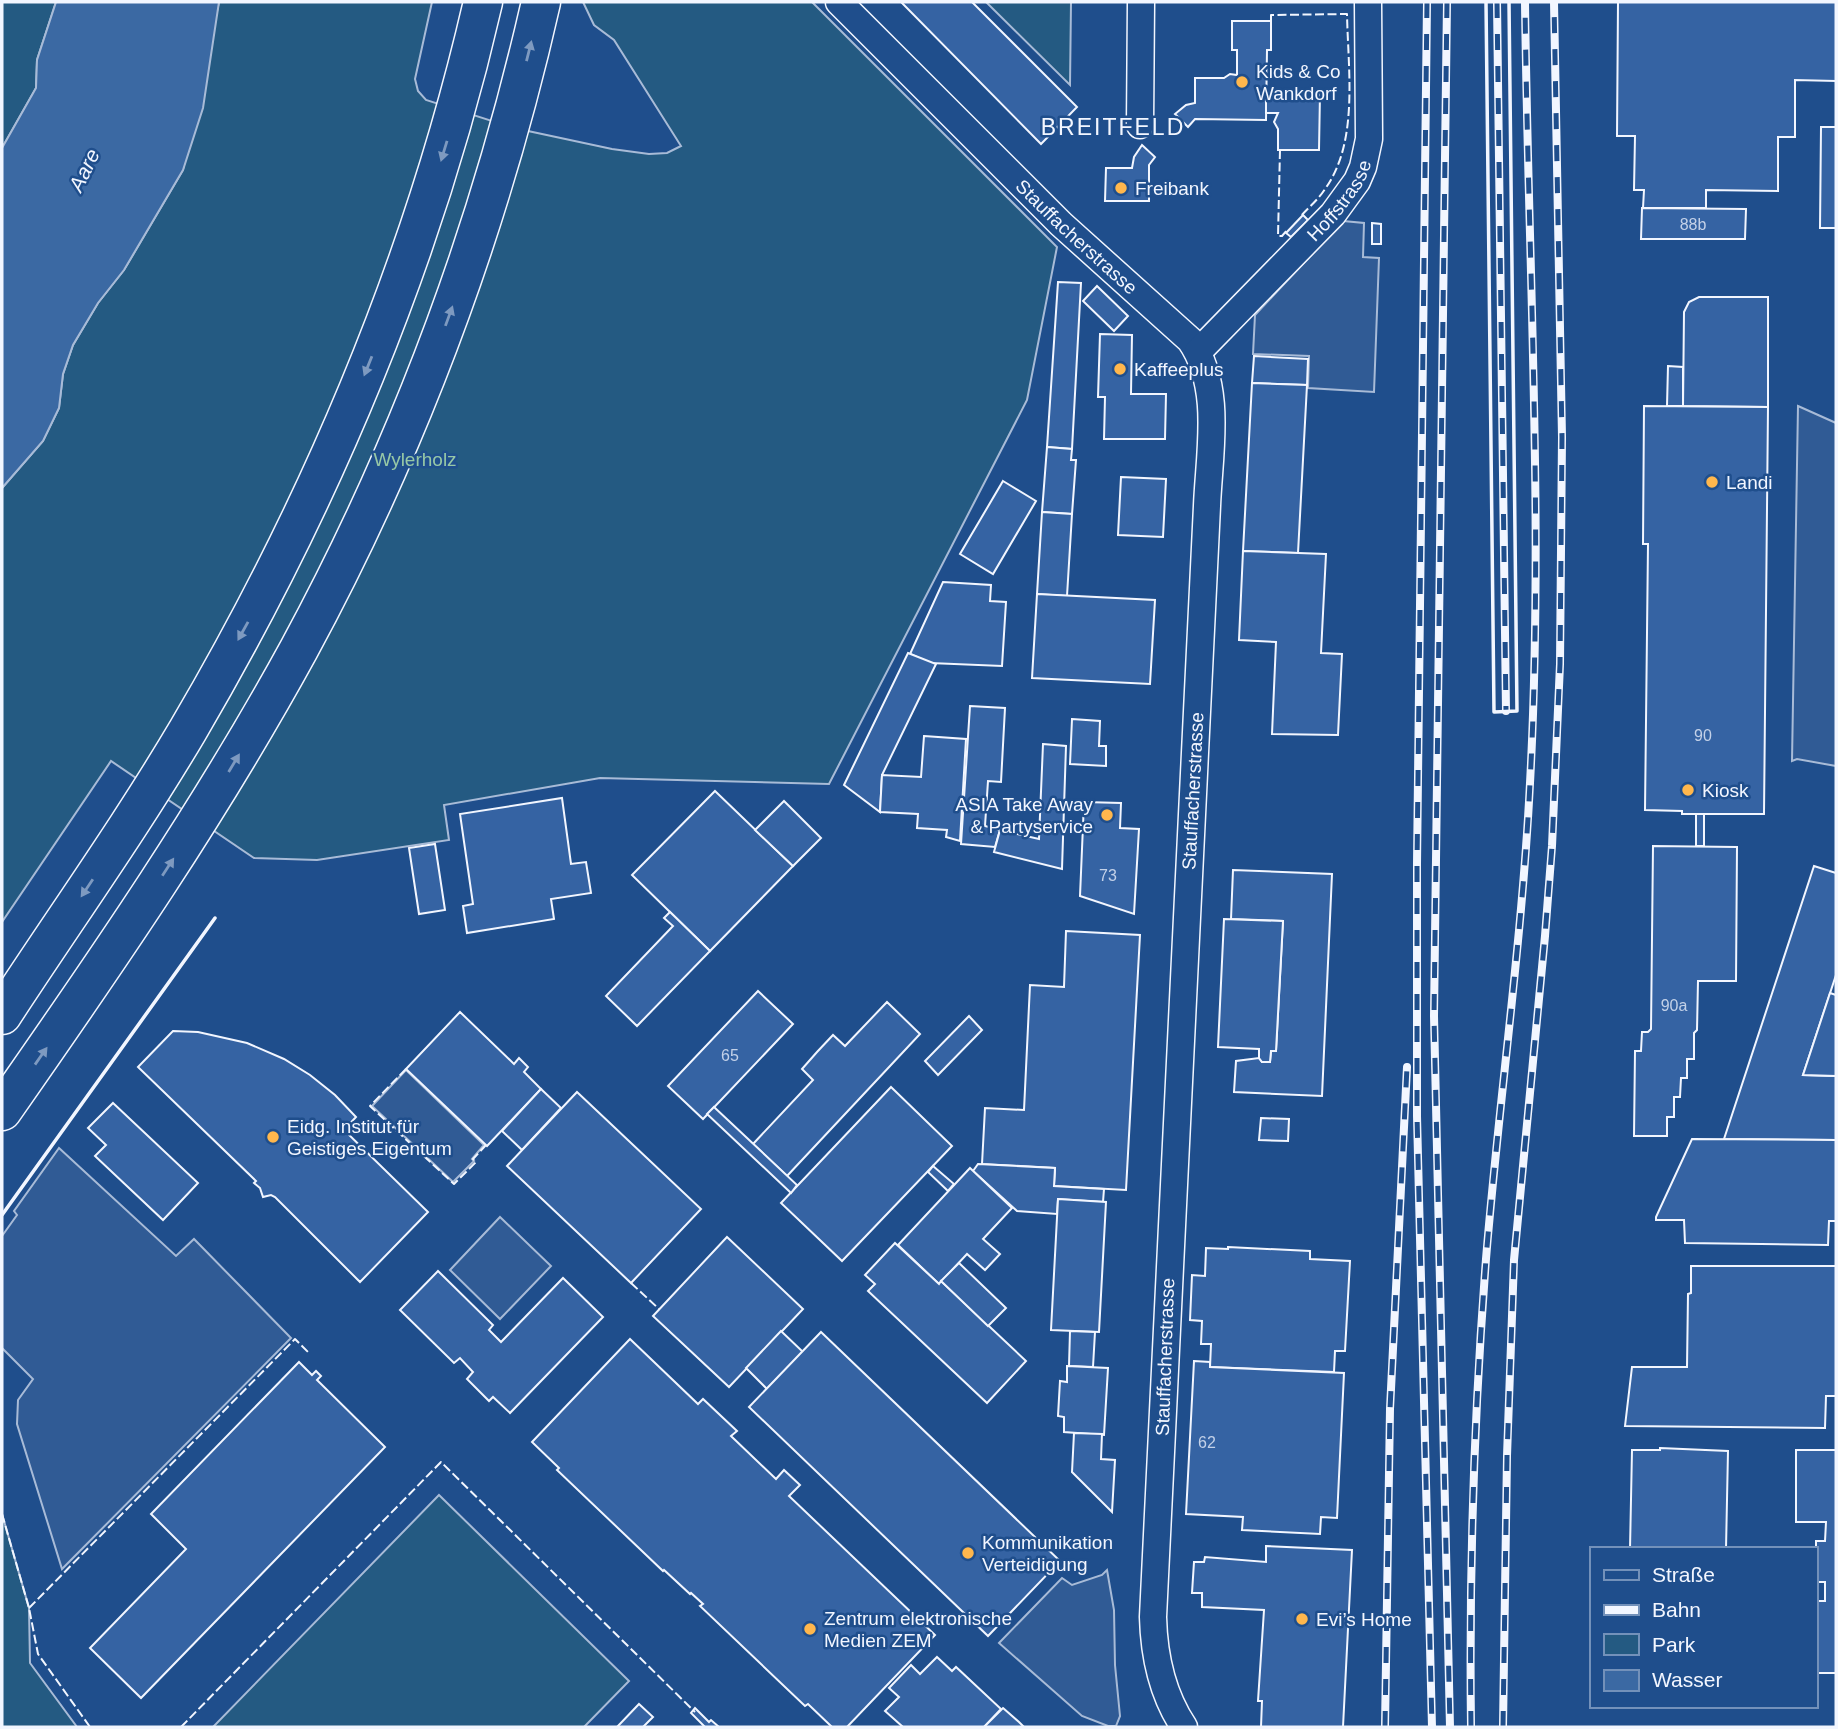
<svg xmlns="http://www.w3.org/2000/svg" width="1838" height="1729" font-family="Helvetica,sans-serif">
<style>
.green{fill:#245a82;stroke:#a8bbd7;stroke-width:2}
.parking{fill:#305b95;stroke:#a8bbd7;stroke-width:2}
.water{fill:#3b69a3;stroke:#a8bbd7;stroke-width:2}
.building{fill:#3563a3;stroke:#f2f6ff;stroke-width:2}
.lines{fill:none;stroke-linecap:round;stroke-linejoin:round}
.minor-casing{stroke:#f2f6ff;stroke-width:29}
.highway-casing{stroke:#f2f6ff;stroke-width:41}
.minor{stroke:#1f4e8c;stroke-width:26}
.highway{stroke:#1f4e8c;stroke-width:38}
.rail-casing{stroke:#f2f6ff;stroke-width:8}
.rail{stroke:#1f4e8c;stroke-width:5;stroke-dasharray:16;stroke-linecap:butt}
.fence{stroke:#f2f6ff;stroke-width:2;stroke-dasharray:9 3.5;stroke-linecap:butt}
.wall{stroke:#f2f6ff;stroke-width:3.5}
.oneway{fill:#7e9ac0}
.poi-dot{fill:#ffb74d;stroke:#1f4e8c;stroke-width:2.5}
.labels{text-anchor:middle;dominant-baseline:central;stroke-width:5;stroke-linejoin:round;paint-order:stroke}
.number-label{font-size:16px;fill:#c3d1e8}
.poi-label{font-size:19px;fill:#f2f6ff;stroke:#1f4e8c;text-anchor:start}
.street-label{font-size:19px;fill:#f2f6ff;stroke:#1f4e8c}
.park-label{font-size:19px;fill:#97c8a6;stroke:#1f4e8c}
.water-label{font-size:21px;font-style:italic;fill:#f2f6ff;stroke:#1f4e8c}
.quarter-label{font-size:23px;letter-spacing:2px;fill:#f2f6ff;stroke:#1f4e8c}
</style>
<rect width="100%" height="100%" fill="#1f4e8c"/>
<g class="green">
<polygon points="2,2 56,2 37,60 36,88 2,148"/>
<polygon points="219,2 432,2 415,79 418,91 426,100 514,128 612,149 649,154 667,153 681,146 614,40 594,25 583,2 812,2 1057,247 1027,400 829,784 600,778 444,805 449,840 317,860 254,858 111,761 2,922 2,488 43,441 59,408 63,374 73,345 98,303 124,270 183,170"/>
<polygon points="988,2 1071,2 1070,85 987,3"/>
<polygon points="439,1495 629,1681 584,1727 213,1727"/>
<polygon points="2,1514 29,1608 30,1663 77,1727 2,1727"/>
</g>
<g class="parking">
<polygon points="1343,221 1364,223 1363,257 1379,258 1374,392 1308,388 1309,356 1253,354 1255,315"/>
<polygon points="1798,406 1836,423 1836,766 1797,759 1792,761"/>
<polygon points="406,1070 484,1145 472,1159 474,1161 453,1182 372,1106"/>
<polygon points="59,1148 176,1256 194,1239 291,1338 62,1569 17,1424 18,1400 33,1379 2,1348 2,1236 17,1215 14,1211"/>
<polygon points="500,1217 551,1266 500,1319 450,1270"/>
<polygon points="1107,1570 1114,1610 1115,1665 1120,1716 1116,1726 1108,1726 1082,1716 999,1643 1062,1578 1072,1585 1102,1575"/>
</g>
<polygon class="water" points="56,2 219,2 203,108 183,170 124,270 98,303 73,345 63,374 59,408 43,441 2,488 2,148 36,88 37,60"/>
<g class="building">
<polygon points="901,2 972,2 1077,107 1041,144"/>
<polygon points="1618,2 1836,2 1836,81 1795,80 1795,137 1778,137 1778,191 1706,190 1706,208 1643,208 1644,190 1634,190 1635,136 1617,136"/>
<polygon points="1232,21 1271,21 1271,50 1267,50 1266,120 1195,119 1188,127 1175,114 1186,105 1195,103 1195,78 1224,78 1230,74 1237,75 1237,50 1232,50"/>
<polygon points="1266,92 1320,93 1319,150 1278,150 1278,129 1274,122 1278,113 1266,113"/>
<polygon points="1821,127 1836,127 1836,228 1820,228"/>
<polygon points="1142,145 1155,157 1149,165 1149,201 1105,201 1106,168 1132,168 1134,157"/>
<polygon points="1642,208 1746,209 1745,239 1641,239"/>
<polygon points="1303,215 1308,220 1291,237 1286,233"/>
<polygon points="1372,223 1381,224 1381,244 1372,244"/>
<polygon points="1058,282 1081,283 1072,449 1047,447"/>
<polygon points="1097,286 1128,316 1114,331 1083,301"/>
<polygon points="1699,297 1768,297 1768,407 1683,406 1684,312 1689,302"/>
<polygon points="1100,334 1132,335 1131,394 1166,394 1165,439 1104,439 1105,397 1098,397"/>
<polygon points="1254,356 1308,359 1307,385 1252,383"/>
<polygon points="1668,366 1683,367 1683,406 1667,406"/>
<polygon points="1252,383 1307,385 1298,553 1243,551"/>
<polygon points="1644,406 1768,407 1764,814 1682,814 1682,811 1645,810 1648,544 1643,544"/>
<polygon points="1047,447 1072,449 1071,460 1076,460 1072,514 1042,512"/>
<polygon points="1121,477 1166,479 1163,537 1118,535"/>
<polygon points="1003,481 1036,501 993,574 960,554"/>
<polygon points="1042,512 1072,514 1067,596 1037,594"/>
<polygon points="1243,551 1326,554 1321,653 1342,654 1338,735 1272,734 1276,642 1239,640"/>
<polygon points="943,582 991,585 990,601 1006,602 1002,666 930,663 910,654"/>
<polygon points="1037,594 1155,600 1150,684 1032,678"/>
<polygon points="908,653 936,664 882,775 880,812 844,785"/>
<polygon points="970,706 1005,708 1001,782 988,781 985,826 1000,830 995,847 961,844"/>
<polygon points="1072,719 1100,721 1099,746 1106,746 1106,766 1070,764"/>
<polygon points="924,736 966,739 960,841 946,837 947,830 917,828 918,814 880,812 882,775 921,777"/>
<polygon points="1043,744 1066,746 1062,869 994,852 1000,830 1039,839"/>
<polygon points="715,791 793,866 710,951 632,875"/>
<polygon points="562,798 571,864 586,862 591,893 551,899 554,919 467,933 463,906 473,904 460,814"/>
<polygon points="784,801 821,838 793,866 755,830"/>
<polygon points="1084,802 1121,803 1120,828 1139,829 1134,914 1080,896"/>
<rect x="1696" y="814" width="8" height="32"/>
<polygon points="435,844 445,910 419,914 409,848"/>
<polygon points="1653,846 1737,847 1736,981 1698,981 1697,1030 1694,1033 1694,1059 1687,1059 1687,1078 1681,1078 1680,1097 1674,1097 1674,1117 1667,1117 1667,1136 1634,1136 1635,1051 1641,1051 1642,1032 1648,1032 1651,1029"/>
<polygon points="1814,866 1836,873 1836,975 1803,1075 1836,1076 1836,1140 1724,1139"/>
<polygon points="1233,870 1332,874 1322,1096 1234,1092 1236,1061 1259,1058 1262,1062 1270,1062 1271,1051 1276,1051 1283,921 1231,919"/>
<polygon points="670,912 710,951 637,1026 606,996 673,926 664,918"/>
<polygon points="1224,919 1283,921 1276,1051 1271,1051 1270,1062 1262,1062 1259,1058 1259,1049 1218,1047"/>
<polygon points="1066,931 1140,935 1126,1190 1054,1186 1055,1168 982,1164 985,1108 1024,1110 1030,985 1064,987"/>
<polygon points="758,991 793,1024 703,1119 668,1086"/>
<polygon points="1830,993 1836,995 1836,1076 1803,1075"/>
<polygon points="887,1002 920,1034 787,1176 753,1144 813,1080 802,1069 817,1052 833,1035 845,1046"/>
<polygon points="460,1012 514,1064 519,1058 528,1067 524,1072 541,1089 487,1146 406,1069"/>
<polygon points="969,1016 982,1030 938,1075 925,1061"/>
<polygon points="173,1031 198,1032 247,1043 284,1059 310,1075 335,1095 356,1117 344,1130 428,1212 360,1282 275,1197 271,1195 263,1197 260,1188 254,1183 256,1181 138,1067"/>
<polygon points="891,1087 952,1146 842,1261 781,1203"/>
<polygon points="541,1089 561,1108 522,1150 502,1131"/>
<polygon points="577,1092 701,1209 631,1283 507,1166"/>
<polygon points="113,1103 198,1183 163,1220 95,1156 106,1145 88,1128"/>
<polygon points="714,1107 797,1185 791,1193 707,1114"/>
<polygon points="1261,1118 1289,1119 1288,1141 1259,1140"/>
<polygon points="1692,1139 1836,1140 1836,1221 1829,1221 1828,1245 1685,1243 1684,1220 1656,1220 1656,1217"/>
<polygon points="978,1164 1055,1168 1054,1186 1104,1189 1103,1202 1058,1199 1057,1214 1017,1211 973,1171"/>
<polygon points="933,1166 954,1184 948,1191 928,1172"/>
<polygon points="970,1168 1012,1208 983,1239 1000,1254 985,1270 967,1254 939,1284 898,1245"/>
<polygon points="1058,1199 1106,1202 1099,1332 1051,1330"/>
<polygon points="727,1237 803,1309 729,1387 653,1316"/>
<polygon points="895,1243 939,1284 941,1281 1026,1361 987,1403 868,1291 875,1284 865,1275"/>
<polygon points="1228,1247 1310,1251 1310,1259 1350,1261 1345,1351 1335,1351 1334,1372 1210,1367 1211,1344 1201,1344 1202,1321 1190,1320 1192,1275 1205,1276 1206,1248 1228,1249"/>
<polygon points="959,1263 1006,1308 988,1326 941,1281"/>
<polygon points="1691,1266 1836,1266 1836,1396 1826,1396 1825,1428 1625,1426 1632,1367 1687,1367 1688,1294 1691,1293"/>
<polygon points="438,1271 493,1325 489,1330 501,1342 563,1278 603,1317 510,1413 493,1397 489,1401 467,1379 473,1372 460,1358 454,1363 400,1310"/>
<polygon points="781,1331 803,1352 767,1389 746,1368"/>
<polygon points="1070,1331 1095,1332 1093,1367 1069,1366"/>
<polygon points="821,1332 1060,1561 988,1636 749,1407"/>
<polygon points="630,1339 698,1404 703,1399 737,1431 731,1436 776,1479 784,1470 800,1485 789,1496 935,1635 847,1727 832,1727 808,1704 805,1706 700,1606 703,1604 691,1593 690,1594 664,1570 663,1571 557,1470 559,1468 532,1442"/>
<polygon points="1194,1361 1210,1362 1210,1367 1344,1373 1337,1518 1321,1517 1320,1534 1242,1530 1243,1517 1186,1514"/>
<polygon points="299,1362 312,1375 316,1371 321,1376 317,1380 385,1447 141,1698 90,1648 186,1549 151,1514"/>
<polygon points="1067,1366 1108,1368 1104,1435 1064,1432 1064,1417 1058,1416 1060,1381 1067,1382"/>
<polygon points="1074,1433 1102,1434 1101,1459 1115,1460 1112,1512 1072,1472"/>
<polygon points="1660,1448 1728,1451 1726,1549 1630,1549 1632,1450 1660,1450"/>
<polygon points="1796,1450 1836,1450 1836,1673 1815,1673 1815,1601 1825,1601 1825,1582 1816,1582 1816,1541 1825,1541 1826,1522 1796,1522"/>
<polygon points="1266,1546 1352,1550 1343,1727 1261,1727 1262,1701 1258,1701 1264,1610 1202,1607 1202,1593 1192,1593 1194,1562 1204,1562 1205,1557 1266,1562"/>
<polygon points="937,1657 952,1671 956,1667 1001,1709 984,1727 903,1727 885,1711 899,1697 889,1688 911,1665 920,1674"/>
<polygon points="639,1704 653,1717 643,1727 617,1727"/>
<polygon points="695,1708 709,1722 711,1720 719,1727 705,1727 691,1713"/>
<polygon points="1003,1708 1019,1722 1024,1727 984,1727"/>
</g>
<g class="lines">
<defs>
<g id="minor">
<path id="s1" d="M839,2L1061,224L1190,340C1223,387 1209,453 1207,506L1153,1617C1154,1657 1162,1694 1184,1727"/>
<polyline points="1140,125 1141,2"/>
<path id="s2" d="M1198,352L1333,214L1357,181L1363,167L1369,139L1368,2"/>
</g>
<g id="highway">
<path d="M2,1015C64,920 130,828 188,730C322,502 424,259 483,2"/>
<path d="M2,1111C107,961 211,810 299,649C409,446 490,227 541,2"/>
</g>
</defs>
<use href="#minor" class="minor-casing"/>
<use href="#highway" class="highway-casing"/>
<use href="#minor" class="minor"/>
<use href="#highway" class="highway"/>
<defs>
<g id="rail">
<polyline points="1427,2 1417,864 1417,1116 1432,1727"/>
<polyline points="1447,2 1434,1016 1450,1727"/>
<polyline points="1497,2 1506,711"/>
<polyline points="1385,1727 1390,1409 1407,1067"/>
<path d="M1471,1727C1469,1571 1474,1415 1486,1259C1499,1100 1522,942 1530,783C1544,523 1528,262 1525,2"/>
<polyline points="1503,1727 1507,1456 1514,1260 1545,936 1552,846 1560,664 1562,437 1554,2"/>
</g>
</defs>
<use href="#rail" class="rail-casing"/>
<use href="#rail" class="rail"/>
<g class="fence">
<path d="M1271,21V15L1347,14C1348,70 1359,142 1325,189C1318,200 1308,208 1300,217"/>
<polyline points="1280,150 1278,236 1282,236 1287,230"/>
<polyline points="406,1069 370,1106 454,1184 476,1162 473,1159 486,1145"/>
<polyline points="631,1283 659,1309"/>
<polyline points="2,1514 29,1608 38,1654 90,1727"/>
<polyline points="29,1608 295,1339 308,1352"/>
<polyline points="181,1727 441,1462 695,1712"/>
</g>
<g class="wall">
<polyline points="1486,2 1494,712 1517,711 1509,2"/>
<polyline points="2,1215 215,918"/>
</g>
</g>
<defs><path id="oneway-solid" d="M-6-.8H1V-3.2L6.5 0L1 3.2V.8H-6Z" transform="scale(1.75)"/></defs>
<g class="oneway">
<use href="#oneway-solid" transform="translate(529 51) rotate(-76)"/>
<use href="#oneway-solid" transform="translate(444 151) rotate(107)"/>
<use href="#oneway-solid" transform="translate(449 316) rotate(-70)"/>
<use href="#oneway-solid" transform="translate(368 366) rotate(112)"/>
<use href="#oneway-solid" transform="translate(243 631) rotate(119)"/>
<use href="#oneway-solid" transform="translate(234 763) rotate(-59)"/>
<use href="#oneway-solid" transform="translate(168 867) rotate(-57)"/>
<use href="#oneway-solid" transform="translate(87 888) rotate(124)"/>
<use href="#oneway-solid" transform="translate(41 1056) rotate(-55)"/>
</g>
<g class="poi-dot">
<circle cx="1242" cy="82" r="7"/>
<circle cx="1121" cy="188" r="7"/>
<circle cx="1120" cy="369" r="7"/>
<circle cx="1712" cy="482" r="7"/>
<circle cx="1688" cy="790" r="7"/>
<circle cx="1107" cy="815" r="7"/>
<circle cx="273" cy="1137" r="7"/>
<circle cx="968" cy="1553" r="7"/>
<circle cx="1302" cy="1619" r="7"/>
<circle cx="810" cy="1629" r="7"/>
</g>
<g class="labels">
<g class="number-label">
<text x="1693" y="224">88b</text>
<text x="1703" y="735">90</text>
<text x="1108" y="875">73</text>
<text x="1674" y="1005">90a</text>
<text x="730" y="1055">65</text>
<text x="1207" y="1442">62</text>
</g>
<g class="poi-label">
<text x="1256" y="71">Kids &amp; Co<tspan x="1256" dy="22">Wankdorf</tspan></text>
<text x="1135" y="188">Freibank</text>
<text x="1134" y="369">Kaffeeplus</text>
<text x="1726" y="482">Landi</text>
<text x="1702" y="790">Kiosk</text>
<text x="1093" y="804" text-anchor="end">ASIA Take Away<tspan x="1093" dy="22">&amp; Partyservice</tspan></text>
<text x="287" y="1126">Eidg. Institut für<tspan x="287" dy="22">Geistiges Eigentum</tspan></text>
<text x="982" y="1542">Kommunikation<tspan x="982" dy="22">Verteidigung</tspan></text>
<text x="824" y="1618">Zentrum elektronische<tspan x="824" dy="22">Medien ZEM</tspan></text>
<text x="1316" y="1619">Evi’s Home</text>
</g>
<g class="street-label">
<text stroke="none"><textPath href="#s2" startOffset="208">Hoffstrasse</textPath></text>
<text stroke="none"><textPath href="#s1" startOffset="334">Stauffacherstrasse</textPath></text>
<text transform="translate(1193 791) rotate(-87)">Stauffacherstrasse</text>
<text transform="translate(1165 1357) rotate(-88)">Stauffacherstrasse</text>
</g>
<g class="park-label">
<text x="415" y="459">Wylerholz</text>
</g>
<g class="water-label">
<text transform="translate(84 170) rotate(-64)">Aare</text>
</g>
<g class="quarter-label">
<text x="1113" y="127">BREITFELD</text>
</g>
</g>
<rect width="1838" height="1729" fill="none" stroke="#f2f6ff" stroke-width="7"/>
<rect x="1590" y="1547" width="228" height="161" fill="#1f4e8c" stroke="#7391ba" stroke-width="2"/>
<rect x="1604" y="1570" width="35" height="10" fill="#1f4e8c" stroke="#7391ba" stroke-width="2"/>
<text x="1652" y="1582" font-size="21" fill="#f2f6ff">Straße</text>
<rect x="1604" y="1605" width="35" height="10" fill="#f2f6ff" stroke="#7391ba" stroke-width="2"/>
<text x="1652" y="1617" font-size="21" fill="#f2f6ff">Bahn</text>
<rect x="1604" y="1634" width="35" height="21" fill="#245a82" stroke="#7391ba" stroke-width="2"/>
<text x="1652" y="1652" font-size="21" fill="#f2f6ff">Park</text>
<rect x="1604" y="1670" width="35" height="21" fill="#3b69a3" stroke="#7391ba" stroke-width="2"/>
<text x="1652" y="1687" font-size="21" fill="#f2f6ff">Wasser</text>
</svg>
